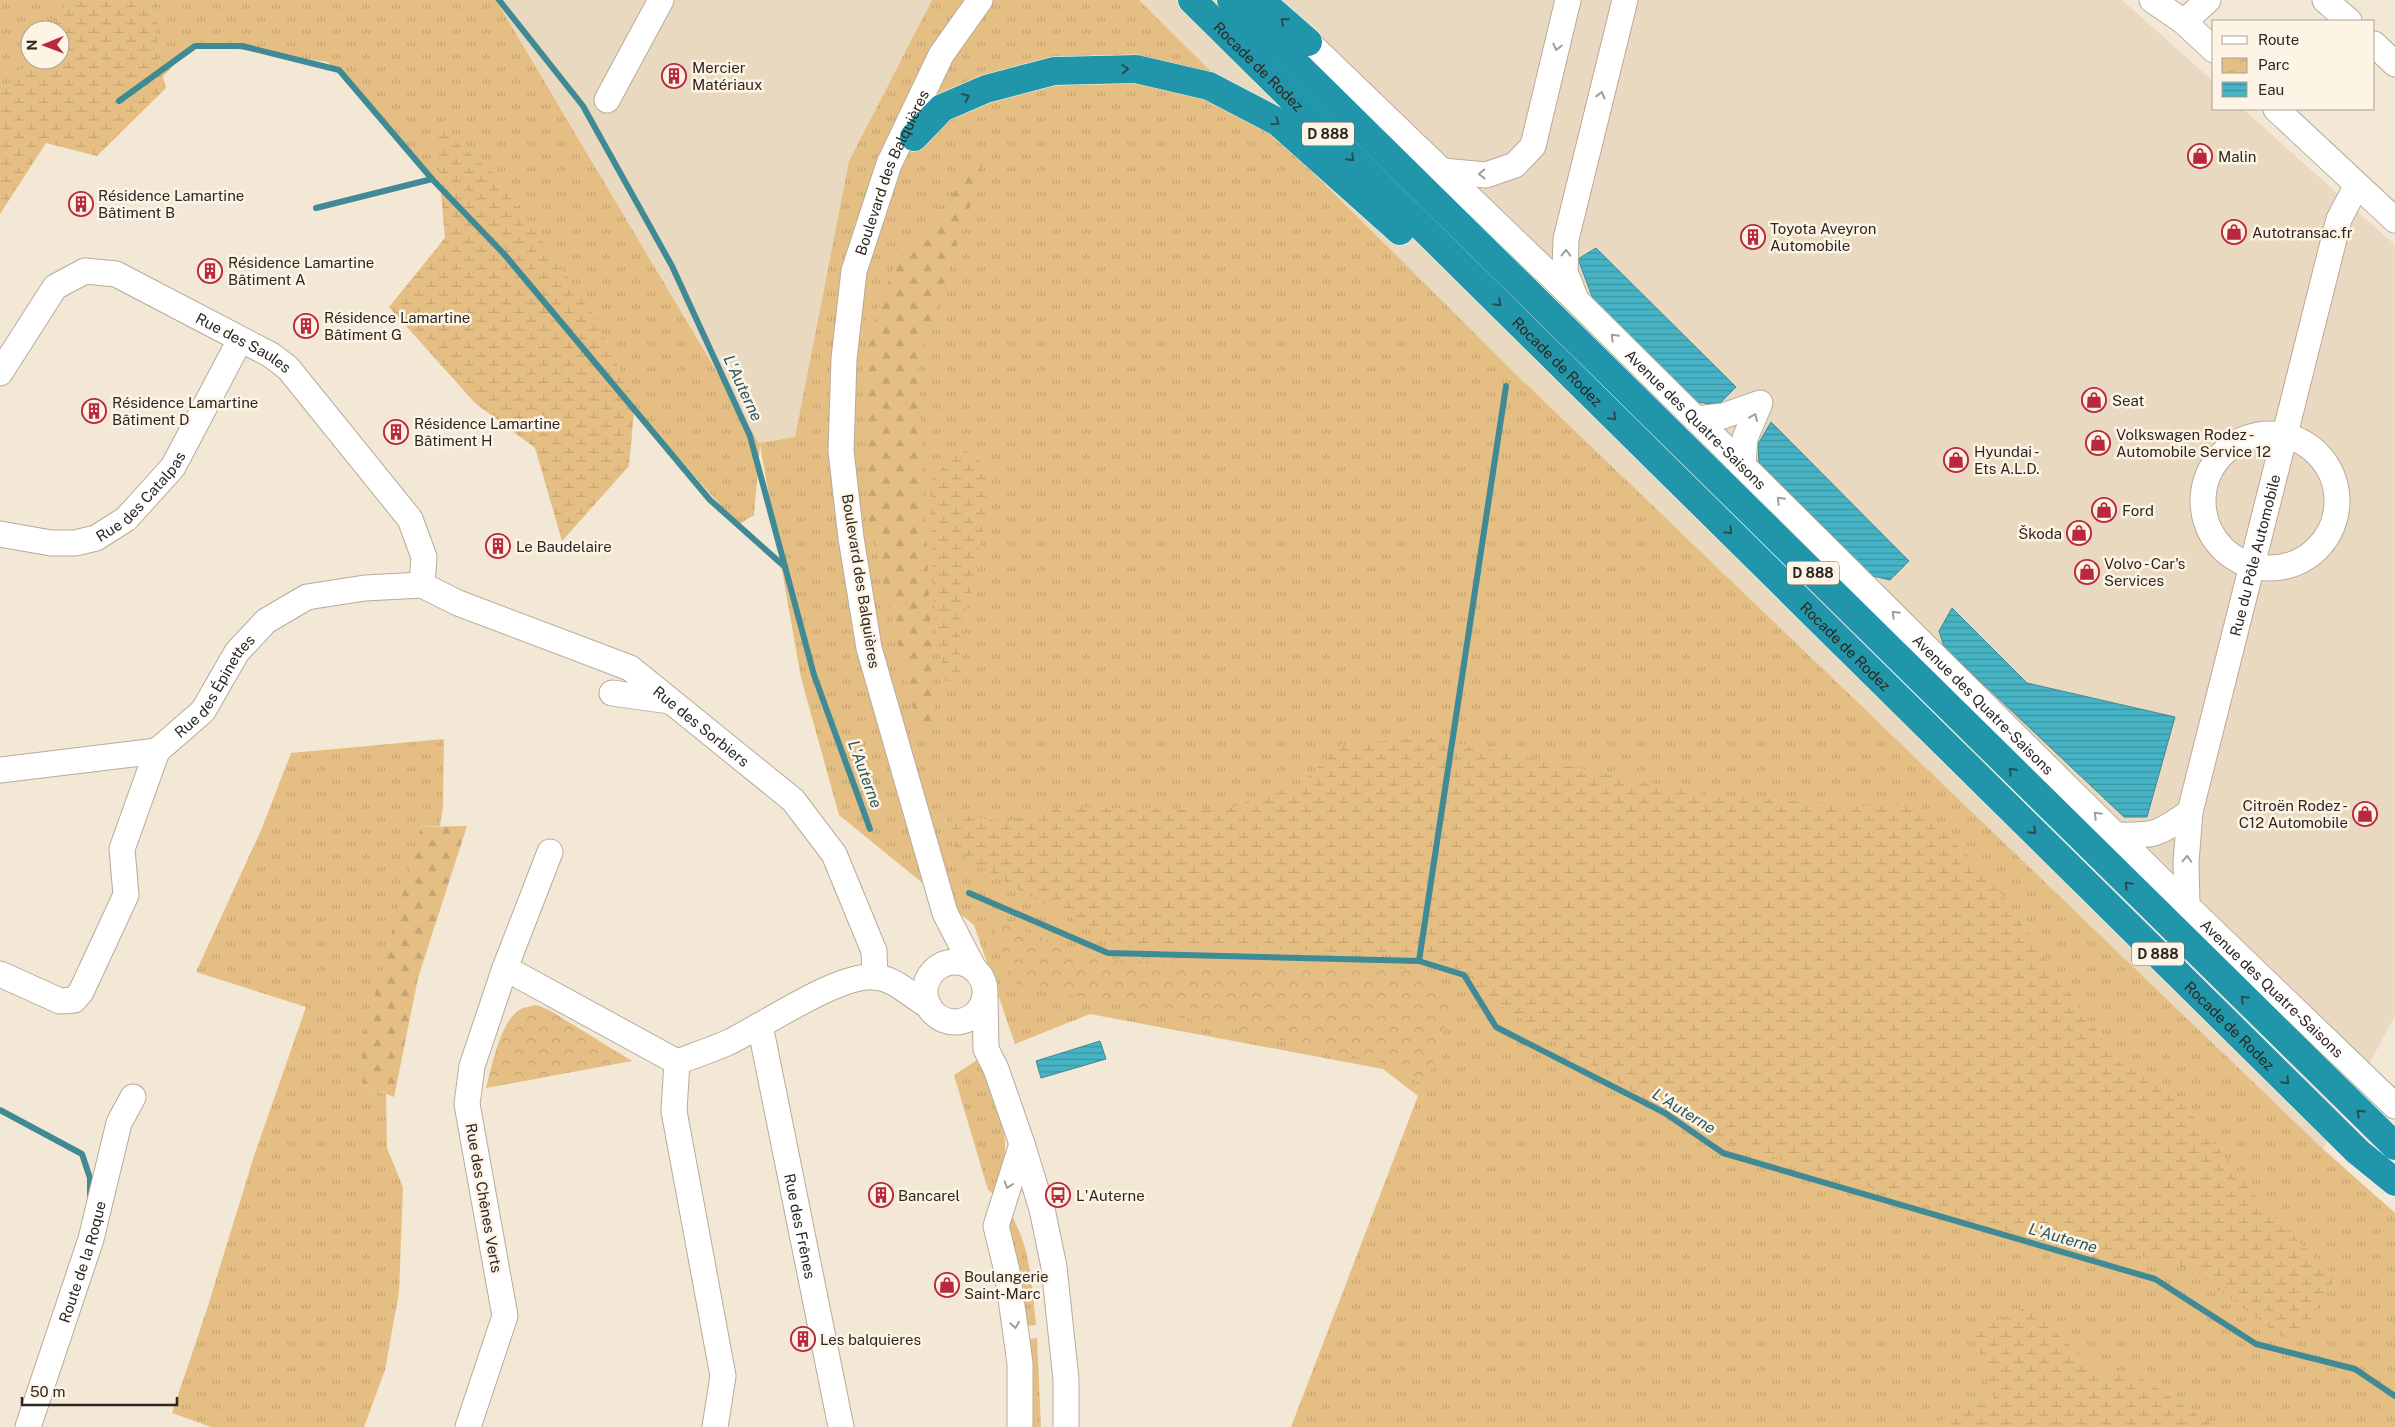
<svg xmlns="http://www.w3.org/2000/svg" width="2395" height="1427" font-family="'Public Sans',sans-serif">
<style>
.built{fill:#ead9c1}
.grass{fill:url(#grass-tufts);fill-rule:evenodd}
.forest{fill:url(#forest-firs)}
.wetland{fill:url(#wetland-marsh)}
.park{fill:url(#park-crowns)}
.water{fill:url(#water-rules);stroke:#3f8a94}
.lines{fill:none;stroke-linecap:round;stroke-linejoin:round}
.stream{stroke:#3f8a94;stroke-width:6}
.minor-casing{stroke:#b7ab9b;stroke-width:27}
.highway-casing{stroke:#fff;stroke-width:29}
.minor{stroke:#fff;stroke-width:25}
.highway{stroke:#2196aa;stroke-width:28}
.oneway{stroke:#284e51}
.oneway2{stroke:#a09e9b}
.labels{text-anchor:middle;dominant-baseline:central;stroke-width:5;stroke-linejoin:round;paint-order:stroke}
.shield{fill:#fef4e6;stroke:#6b645c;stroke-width:1}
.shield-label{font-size:14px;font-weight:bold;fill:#2c2721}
.street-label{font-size:15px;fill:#2c2721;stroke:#fef4e6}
.poi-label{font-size:15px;fill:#2c2721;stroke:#fef4e6;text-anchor:start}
.water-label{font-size:16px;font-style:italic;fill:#295860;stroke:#fef4e6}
</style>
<defs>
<pattern id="grass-tufts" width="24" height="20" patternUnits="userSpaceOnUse" patternTransform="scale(1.25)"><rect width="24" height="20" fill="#e5be84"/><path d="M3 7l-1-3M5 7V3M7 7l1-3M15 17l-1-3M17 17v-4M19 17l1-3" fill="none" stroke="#c5a372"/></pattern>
<pattern id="forest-firs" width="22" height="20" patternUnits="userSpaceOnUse" patternTransform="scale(1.25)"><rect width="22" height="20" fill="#e5be84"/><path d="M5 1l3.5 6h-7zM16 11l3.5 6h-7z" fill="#c5a372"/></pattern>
<pattern id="wetland-marsh" width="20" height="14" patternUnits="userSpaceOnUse" patternTransform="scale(1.25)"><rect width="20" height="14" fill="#e5be84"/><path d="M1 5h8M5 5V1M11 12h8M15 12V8" fill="none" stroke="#c5a372"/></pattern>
<pattern id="park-crowns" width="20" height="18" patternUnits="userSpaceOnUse" patternTransform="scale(1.25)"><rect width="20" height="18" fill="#e5be84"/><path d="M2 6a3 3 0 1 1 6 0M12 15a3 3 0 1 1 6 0" fill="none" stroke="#c5a372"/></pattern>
<pattern id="water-rules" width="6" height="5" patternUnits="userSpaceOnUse" patternTransform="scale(1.25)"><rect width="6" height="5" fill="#47b4c6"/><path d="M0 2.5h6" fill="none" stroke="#3b92a0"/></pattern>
</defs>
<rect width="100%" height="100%" fill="#f3e7d5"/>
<g class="built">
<polygon points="496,0 932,0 849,161 795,437 759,443"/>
<polygon points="1139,0 2122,0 2214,82 2214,109 2243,109 2395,245 2395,1016 2323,1149 1523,381"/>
</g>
<g class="grass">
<path d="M0,0H496L759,443L795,437L849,161L932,0H1139L1523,381L2323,1149L2395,1213V1427H1291L1418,1096L1383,1069L1090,1014L1015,1044L974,925L839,815L801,678L760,445L754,515L738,525L328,62L194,43L146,95L0,132ZM30,30H60V60H30Z"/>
<polygon points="444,739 443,806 440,826 421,827 364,1085 386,1094 387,1148 403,1187 399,1292 385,1370 364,1427 211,1427 172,1413 207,1309 254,1156 306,1007 196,972 262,828 291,753"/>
<path d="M977,1060C1005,1107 1012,1143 998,1197L988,1190L954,1075Z"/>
<path d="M1009,1212C1031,1245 1032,1287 1036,1325L1023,1326L1007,1224Z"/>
<polygon points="1037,1338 1041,1427 1030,1427 1024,1340"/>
</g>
<g class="forest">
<polygon points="988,148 918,366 935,726 920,739 866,509 863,352 892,271"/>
<polygon points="467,826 418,978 394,1097 364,1085 361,1045 421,827"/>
</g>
<g class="wetland">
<polygon points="70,0 156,0 157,56 166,88 97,156 46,143 0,214 0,95 30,55 30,60 60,60 60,30 48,30"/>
<polygon points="435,125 498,177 591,312 635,401 629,466 562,541 535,448 475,403 389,307 445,238"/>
<polygon points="962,449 985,465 987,507 975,576 960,634 960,681 945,681 935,626 930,481"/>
<polygon points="1427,737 1706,794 1861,806 1917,805 1992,880 2055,973 2118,1061 2181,1101 2268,1212 2336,1277 2298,1341 2279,1335 2191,1269 2137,1255 2116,1275 1997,1227 1696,1133 1442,967 1398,955 1225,947 1129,946 1041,903 955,851 951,814 1007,822 1027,814 1063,807 1223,810 1301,784 1341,745"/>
<polygon points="2027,1306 2098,1371 2144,1380 2216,1427 1936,1427 1941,1420 1994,1399 1973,1332"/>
</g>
<g class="park">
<polygon points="992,919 1101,960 1413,969 1453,993 1449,1014 1426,1086 1378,1062 1194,1020 1011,983"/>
<path d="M536,1005L549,1010L632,1061L486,1088C492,1067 500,1020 521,1009C525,1007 531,1006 536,1005Z"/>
</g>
<g class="water">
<polygon points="1596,248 1736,387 1718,405 1697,402 1593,299 1578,259"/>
<polygon points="1771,422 1909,561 1890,580 1873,576 1759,463 1758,444"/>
<polygon points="1952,608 2027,683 2175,717 2147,817 2124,817 1944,647 1939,631"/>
<polygon points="1100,1041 1106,1059 1041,1078 1036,1061"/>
</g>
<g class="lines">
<g class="stream">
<polyline points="499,0 583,106 672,266 750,436 814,675 870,829"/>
<polyline points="119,101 195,46 242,46 339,70 432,179"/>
<polyline points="316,208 432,179 504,254 710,500 785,567"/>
<polyline points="969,893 1108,953 1419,961 1464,975 1496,1027 1665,1113 1723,1153 2155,1279 2256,1344 2355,1369 2395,1396"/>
<polyline points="1419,961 1506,386"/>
<polyline points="0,1110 82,1154 90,1178 90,1195"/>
</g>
<defs>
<g id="minor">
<polyline points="2152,0 2184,22 2214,50"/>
<polyline points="2325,0 2349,21"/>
<polyline points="2184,22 2208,0"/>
<path id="s1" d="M1308,42L1576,300L2187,906L2395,1106"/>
<polyline points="2374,44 2395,64"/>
<polyline points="607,100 661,0"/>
<polyline points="2276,109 2395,220"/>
<polyline points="1443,171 1486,175 1515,165 1533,146 1568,0"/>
<polyline points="1575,297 1565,272 1566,239 1625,0"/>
<path id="s2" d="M0,373L55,287L85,271L116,274L271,355L288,368L410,519L424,557L422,585"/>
<polyline points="1696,419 1723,416 1760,403 1745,438 1743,464"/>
<circle cx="2270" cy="501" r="67"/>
<path id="s3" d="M0,534L51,543H75L96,538L126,519L173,467L240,340"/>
<polyline points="612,693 670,701"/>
<path id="s4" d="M0,770L157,751L203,711L237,652L266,621L307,597L365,588L422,585L458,603L630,668L793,800L834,854L874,951L875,977"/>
<path d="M2117,835C2157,836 2158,834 2190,812"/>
<path id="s5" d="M2187,906L2186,862L2190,812L2339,219L2357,185"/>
<circle cx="955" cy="992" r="30"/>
<path d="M505,968L677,1062C693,1056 711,1050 727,1043C762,1027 840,972 876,977C896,979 912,997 929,1006"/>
<path id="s6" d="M974,969L945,913L869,648L851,538L841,451L844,359L854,271L889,164L941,55L980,0"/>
<polyline points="0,974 60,1001 74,1000 81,992 126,895 122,849 157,751"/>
<polyline points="985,999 986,1049 996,1069 1022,1144 1042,1209 1054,1267 1066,1379 1066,1427"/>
<path id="s7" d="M760,1025L841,1427"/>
<polyline points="677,1062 674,1111 723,1376 715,1427"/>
<path id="s8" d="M28,1427L91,1239L119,1123L133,1097"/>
<polyline points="468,1427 505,1316 467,1104 472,1066 505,968 550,852"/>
<polyline points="1020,1427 1020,1364 1016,1334 1007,1271 996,1226 1022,1144"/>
</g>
<g id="highway">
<path id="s9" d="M1192,0L2358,1152L2395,1182"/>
<polyline points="1231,0 2395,1146"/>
<polyline points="1260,0 1308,42"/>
<polyline points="914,137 942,108 986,89 1054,71 1136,69 1209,86 1278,122 1400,231"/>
</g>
</defs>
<use href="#minor" class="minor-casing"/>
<use href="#highway" class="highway-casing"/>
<use href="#minor" class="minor"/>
<use href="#highway" class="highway"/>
</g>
<defs><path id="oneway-chevron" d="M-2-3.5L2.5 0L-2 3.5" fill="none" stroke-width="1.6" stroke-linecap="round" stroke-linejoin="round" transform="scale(1.25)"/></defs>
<g class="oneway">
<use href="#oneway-chevron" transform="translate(1284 21) rotate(-139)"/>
<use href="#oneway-chevron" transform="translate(1125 69) rotate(-2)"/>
<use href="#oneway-chevron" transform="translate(966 97) rotate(-25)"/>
<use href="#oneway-chevron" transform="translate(1276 122) rotate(34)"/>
<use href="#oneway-chevron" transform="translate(1351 158) rotate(45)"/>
<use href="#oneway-chevron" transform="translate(1498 303) rotate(45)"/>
<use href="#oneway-chevron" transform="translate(1613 417) rotate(45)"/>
<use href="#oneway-chevron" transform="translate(1729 531) rotate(45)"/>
<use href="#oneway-chevron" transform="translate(2012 771) rotate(-135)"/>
<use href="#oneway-chevron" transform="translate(2033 831) rotate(45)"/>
<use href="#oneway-chevron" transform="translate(2128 885) rotate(-135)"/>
<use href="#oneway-chevron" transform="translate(2244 999) rotate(-136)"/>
<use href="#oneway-chevron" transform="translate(2286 1081) rotate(45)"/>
<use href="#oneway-chevron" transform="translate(2360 1113) rotate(-136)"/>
</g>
<g class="oneway2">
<use href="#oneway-chevron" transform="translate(1557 47) rotate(103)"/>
<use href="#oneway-chevron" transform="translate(1601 95) rotate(-76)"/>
<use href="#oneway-chevron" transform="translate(1482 174) rotate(179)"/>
<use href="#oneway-chevron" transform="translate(1566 253) rotate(-89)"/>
<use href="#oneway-chevron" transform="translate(1614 337) rotate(-135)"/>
<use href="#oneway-chevron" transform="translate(1754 417) rotate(-67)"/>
<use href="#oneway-chevron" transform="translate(1780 500) rotate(-135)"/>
<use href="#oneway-chevron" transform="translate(1895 614) rotate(-135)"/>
<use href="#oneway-chevron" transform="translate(2097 815) rotate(-135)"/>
<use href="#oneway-chevron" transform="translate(2187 859) rotate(-87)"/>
<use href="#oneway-chevron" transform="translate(1008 1185) rotate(109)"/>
<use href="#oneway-chevron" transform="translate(1015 1325) rotate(81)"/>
</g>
<defs>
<symbol id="building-ring" viewBox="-11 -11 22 22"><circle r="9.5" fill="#fef4e6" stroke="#b9283d" stroke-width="1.5"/><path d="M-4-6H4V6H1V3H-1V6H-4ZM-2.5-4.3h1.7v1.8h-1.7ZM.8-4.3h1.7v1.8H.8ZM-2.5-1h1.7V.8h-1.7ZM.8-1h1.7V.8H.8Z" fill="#b9283d"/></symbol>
<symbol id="shop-ring" viewBox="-11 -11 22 22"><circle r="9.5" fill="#fef4e6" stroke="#b9283d" stroke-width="1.5"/><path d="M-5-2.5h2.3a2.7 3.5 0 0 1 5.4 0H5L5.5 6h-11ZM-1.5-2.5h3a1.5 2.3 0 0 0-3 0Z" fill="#b9283d"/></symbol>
<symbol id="bus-ring" viewBox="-11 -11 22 22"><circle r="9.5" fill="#fef4e6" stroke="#b9283d" stroke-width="1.5"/><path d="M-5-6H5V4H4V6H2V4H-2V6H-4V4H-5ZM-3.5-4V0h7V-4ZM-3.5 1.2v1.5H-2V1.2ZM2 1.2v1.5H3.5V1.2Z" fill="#b9283d"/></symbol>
</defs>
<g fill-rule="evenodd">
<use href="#building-ring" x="660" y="62" width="28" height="28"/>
<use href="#shop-ring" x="2186" y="142" width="28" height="28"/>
<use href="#building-ring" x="67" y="190" width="28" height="28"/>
<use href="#shop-ring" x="2220" y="218" width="28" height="28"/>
<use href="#building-ring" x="1739" y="223" width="28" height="28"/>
<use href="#building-ring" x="196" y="257" width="28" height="28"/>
<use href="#building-ring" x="292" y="312" width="28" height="28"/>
<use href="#shop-ring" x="2080" y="386" width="28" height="28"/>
<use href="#building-ring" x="80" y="397" width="28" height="28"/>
<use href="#building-ring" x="382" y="418" width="28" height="28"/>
<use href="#shop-ring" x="2084" y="429" width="28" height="28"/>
<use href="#shop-ring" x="1942" y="446" width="28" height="28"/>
<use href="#shop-ring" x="2090" y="496" width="28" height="28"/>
<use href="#shop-ring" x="2065" y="519" width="28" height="28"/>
<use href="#building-ring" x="484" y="532" width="28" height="28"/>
<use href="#shop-ring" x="2073" y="558" width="28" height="28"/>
<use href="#shop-ring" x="2351" y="800" width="28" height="28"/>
<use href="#building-ring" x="867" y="1181" width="28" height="28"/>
<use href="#bus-ring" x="1044" y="1181" width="28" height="28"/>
<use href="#shop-ring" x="933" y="1271" width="28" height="28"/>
<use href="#building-ring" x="789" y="1325" width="28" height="28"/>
</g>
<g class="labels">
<g class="shield">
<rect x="1302" y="122.5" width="52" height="23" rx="4"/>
<rect x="1787" y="561.5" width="52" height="23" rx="4"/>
<rect x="2132" y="942.5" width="52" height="23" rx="4"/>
</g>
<g class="shield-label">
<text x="1328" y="134">D 888</text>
<text x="1813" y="573">D 888</text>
<text x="2158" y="954">D 888</text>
</g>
<g class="street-label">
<text stroke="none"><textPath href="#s9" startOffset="94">Rocade de Rodez</textPath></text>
<text stroke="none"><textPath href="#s6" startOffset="824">Boulevard des Balquières</textPath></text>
<text stroke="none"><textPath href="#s2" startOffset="312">Rue des Saules</textPath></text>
<text stroke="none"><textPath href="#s9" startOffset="514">Rocade de Rodez</textPath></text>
<text stroke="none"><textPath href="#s1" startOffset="541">Avenue des Quatre-Saisons</textPath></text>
<text stroke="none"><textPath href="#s3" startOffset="159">Rue des Catalpas</textPath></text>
<text stroke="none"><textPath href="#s5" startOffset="359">Rue du Pôle Automobile</textPath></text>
<text transform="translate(861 581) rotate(81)">Boulevard des Balquières</text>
<text stroke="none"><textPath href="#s9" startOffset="919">Rocade de Rodez</textPath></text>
<text stroke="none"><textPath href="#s4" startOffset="246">Rue des Épinettes</textPath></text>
<text stroke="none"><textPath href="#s1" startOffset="946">Avenue des Quatre-Saisons</textPath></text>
<text stroke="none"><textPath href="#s4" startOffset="809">Rue des Sorbiers</textPath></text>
<text stroke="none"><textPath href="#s1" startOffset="1351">Avenue des Quatre-Saisons</textPath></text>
<text stroke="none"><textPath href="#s9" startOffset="1459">Rocade de Rodez</textPath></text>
<text transform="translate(484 1198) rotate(80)">Rue des Chênes Verts</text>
<text stroke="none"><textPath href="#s7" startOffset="205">Rue des Frênes</textPath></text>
<text stroke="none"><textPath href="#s8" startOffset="174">Route de la Roque</textPath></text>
</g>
<g class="poi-label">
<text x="692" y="67">Mercier<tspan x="692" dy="17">Matériaux</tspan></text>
<text x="2218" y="156">Malin</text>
<text x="98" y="195">Résidence Lamartine<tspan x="98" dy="17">Bâtiment B</tspan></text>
<text x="1770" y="228">Toyota Aveyron<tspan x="1770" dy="17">Automobile</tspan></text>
<text x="2252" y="232">Autotransac.fr</text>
<text x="228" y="262">Résidence Lamartine<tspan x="228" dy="17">Bâtiment A</tspan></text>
<text x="324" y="317">Résidence Lamartine<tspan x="324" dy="17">Bâtiment G</tspan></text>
<text x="2112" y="400">Seat</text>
<text x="112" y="402">Résidence Lamartine<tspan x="112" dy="17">Bâtiment D</tspan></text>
<text x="414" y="423">Résidence Lamartine<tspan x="414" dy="17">Bâtiment H</tspan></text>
<text x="2116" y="434">Volkswagen Rodez -<tspan x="2116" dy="17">Automobile Service 12</tspan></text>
<text x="1974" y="451">Hyundai -<tspan x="1974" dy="17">Ets A.L.D.</tspan></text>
<text x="2122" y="510">Ford</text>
<text x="2062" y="533" text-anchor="end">Škoda</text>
<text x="516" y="546">Le Baudelaire</text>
<text x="2104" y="563">Volvo - Car's<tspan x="2104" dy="17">Services</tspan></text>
<text x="2348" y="805" text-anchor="end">Citroën Rodez -<tspan x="2348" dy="17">C12 Automobile</tspan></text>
<text x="898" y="1195">Bancarel</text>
<text x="1076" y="1195">L'Auterne</text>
<text x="964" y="1276">Boulangerie<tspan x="964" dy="17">Saint-Marc</tspan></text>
<text x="820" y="1339">Les balquieres</text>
</g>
<g class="water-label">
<text transform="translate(743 388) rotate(65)">L'Auterne</text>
<text transform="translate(865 774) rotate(70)">L'Auterne</text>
<text transform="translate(1684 1111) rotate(32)">L'Auterne</text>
<text transform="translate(2063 1238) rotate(16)">L'Auterne</text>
</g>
</g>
<rect x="2212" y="20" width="162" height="90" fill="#fef4e6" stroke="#aaa297"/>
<rect x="2222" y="36" width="25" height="8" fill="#ffffff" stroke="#aaa297"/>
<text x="2258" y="45" font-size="15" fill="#2c2721">Route</text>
<rect x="2222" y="58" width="25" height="15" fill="url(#park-crowns)" stroke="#aaa297"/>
<text x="2258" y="70" font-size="15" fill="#2c2721">Parc</text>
<rect x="2222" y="82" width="25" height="15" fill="url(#water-rules)" stroke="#aaa297"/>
<text x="2258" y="95" font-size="15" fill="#2c2721">Eau</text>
<g transform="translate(45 45) rotate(269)"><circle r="24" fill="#fef4e6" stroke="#aaa297"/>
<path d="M0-4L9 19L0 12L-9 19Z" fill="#b9283d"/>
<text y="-8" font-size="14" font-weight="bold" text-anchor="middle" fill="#2c2721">N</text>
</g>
<path d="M22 1397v8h155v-8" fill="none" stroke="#2c2721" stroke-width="2.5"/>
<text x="30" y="1397" font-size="15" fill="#2c2721" stroke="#fef4e6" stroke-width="4" paint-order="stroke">50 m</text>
</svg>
